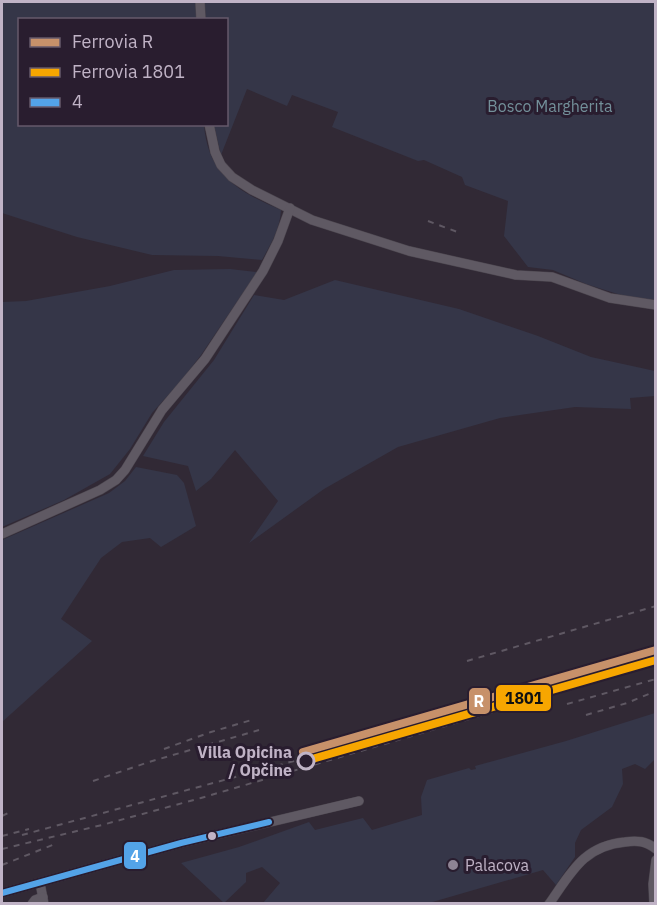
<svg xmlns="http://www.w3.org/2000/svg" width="657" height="905" font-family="'IBM Plex Sans',sans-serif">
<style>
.green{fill:#353648}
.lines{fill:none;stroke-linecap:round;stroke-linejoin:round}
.minor-casing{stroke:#4b454e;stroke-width:10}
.minor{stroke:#5f5963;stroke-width:9}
.rail{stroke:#5f5863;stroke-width:2;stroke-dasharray:6 6;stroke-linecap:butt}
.bus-1-casing{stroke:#291d2f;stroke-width:10}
.bus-1{stroke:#53a3e8;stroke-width:6}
.rail-1-casing{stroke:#291d2f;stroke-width:12}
.rail-2-casing{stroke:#291d2f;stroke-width:12}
.rail-1{stroke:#c7916a;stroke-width:8}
.rail-2{stroke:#f7a600;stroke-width:8}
.stop-dot{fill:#291d2f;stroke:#c0b3c6;stroke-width:3}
.bus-dot{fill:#c0b3c6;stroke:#291d2f;stroke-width:2}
.poi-dot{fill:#8e8393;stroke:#291d2f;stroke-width:2}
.labels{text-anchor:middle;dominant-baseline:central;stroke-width:6;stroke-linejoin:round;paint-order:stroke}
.park-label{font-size:16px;fill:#73909a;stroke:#291d2f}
.stop-label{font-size:16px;font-weight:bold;fill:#c0b3c6;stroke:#291d2f;text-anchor:end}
.poi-label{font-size:16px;fill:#c0b3c6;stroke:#291d2f;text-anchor:start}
.line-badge{stroke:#291d2f;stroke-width:2}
.badge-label{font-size:16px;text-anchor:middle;font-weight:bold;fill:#fff}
.pale-badge-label{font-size:16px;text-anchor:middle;font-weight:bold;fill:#111}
</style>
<rect width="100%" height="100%" fill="#312935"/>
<g class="green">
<path d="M2,2H196L197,19L20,20V124L204,125C208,175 239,192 281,210C280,229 271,244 262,260L218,256L152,255L77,237L2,213Z"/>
<polygon points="204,2 655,2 655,300 624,296 586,284 553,270 528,267 504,236 508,201 465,185 462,177 424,160 418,161 332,127 338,112 292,95 287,106 247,89 221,155 214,125 226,124 226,20 205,19"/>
<polygon points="230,269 257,272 201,355 181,381 152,413 130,449 110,474 64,500 2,527 2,302 26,301 110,286 174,270"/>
<polygon points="335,280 459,309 538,336 591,357 655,371 655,396 630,398 631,409 575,407 500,418 398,447 324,489 249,543 278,501 235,450 211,479 196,491 188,466 143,456 164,422 214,360 254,295 284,300"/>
<polygon points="136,467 177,475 184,483 196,526 161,547 150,538 122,542 101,558 61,619 92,641 2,722 2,540 109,493 125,481"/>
<polygon points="655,713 655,759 645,769 635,764 622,769 623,784 612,807 581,830 575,843 575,857 556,885 543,870 429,903 263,903 280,883 262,867 246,873 246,882 224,903 181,863 239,847 309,822 315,830 363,818 372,830 422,815 421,797 427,780 469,768 471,770 476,769 475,766 566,741"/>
</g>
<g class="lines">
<defs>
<g id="minor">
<polyline points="200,2 201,20"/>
<polyline points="209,124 215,152 221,165 232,177 252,190 312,220 409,251 516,275 552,277 610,298 656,305"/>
<polyline points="2,534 100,490 116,480 125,470 162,410 205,359 263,271 278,241 290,208"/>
<polyline points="40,883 44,904"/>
<polyline points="2,893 181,843 359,801"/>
<polyline points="32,904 35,900 43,897"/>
<path d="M549,904C571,873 583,846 625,842C637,840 646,841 656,849"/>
<polyline points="654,904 653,884 656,860"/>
</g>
</defs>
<use href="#minor" class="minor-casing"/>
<use href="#minor" class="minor"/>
<g class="rail">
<polyline points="428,221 460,233"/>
<polyline points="467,661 656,606"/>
<polyline points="567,704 656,679"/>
<polyline points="586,715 627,703 656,691"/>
<polyline points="164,749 211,732 255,719"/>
<polyline points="93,781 149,762 259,730"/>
<polyline points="2,816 10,812"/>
<polyline points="22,835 305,758"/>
<polyline points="2,836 29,829"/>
<polyline points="2,849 102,825 201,798 656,664"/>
<polyline points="2,865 55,844"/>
</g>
<defs>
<polyline id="bus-1" points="2,893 181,843 269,822"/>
</defs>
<use href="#bus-1" class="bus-1-casing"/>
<use href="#bus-1" class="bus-1"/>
<defs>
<polyline id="rail-1" points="303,752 656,650"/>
<polyline id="rail-2" points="305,761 656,660"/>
</defs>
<use href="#rail-1" class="rail-1-casing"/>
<use href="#rail-2" class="rail-2-casing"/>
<use href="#rail-1" class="rail-1"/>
<use href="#rail-2" class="rail-2"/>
</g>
<circle class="stop-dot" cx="306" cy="761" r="8"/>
<circle class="bus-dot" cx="212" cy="836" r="5"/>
<circle class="poi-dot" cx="453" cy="865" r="6"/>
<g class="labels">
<g class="park-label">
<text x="550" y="106">Bosco Margherita</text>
</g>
<g class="stop-label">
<text x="292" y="752">Villa Opicina<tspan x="292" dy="18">/ Opčine</tspan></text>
</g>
<g class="poi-label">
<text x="465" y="865">Palacova</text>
</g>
</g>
<g class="line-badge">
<rect x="495" y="684" width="57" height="28" rx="6" fill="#f7a600"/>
<rect x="468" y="687" width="23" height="28" rx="6" fill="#c7916a"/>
<rect x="123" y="841" width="24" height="29" rx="6" fill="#53a3e8"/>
</g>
<g class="badge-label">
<text x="479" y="707">R</text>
<text x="135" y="862">4</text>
</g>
<g class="pale-badge-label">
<text x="524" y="704">1801</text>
</g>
<rect width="657" height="905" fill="none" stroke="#c0b3c6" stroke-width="6"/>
<rect x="18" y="18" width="210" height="108" fill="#291d2f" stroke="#65596b" stroke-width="1.5"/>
<rect x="30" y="38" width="30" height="9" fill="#c7916a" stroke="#65596b" stroke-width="1.5"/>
<text x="72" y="48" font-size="18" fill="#c0b3c6">Ferrovia R</text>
<rect x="30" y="68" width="30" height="9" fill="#f7a600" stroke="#65596b" stroke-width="1.5"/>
<text x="72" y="78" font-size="18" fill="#c0b3c6">Ferrovia 1801</text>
<rect x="30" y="98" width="30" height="9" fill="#53a3e8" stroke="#65596b" stroke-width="1.5"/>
<text x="72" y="108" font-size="18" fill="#c0b3c6">4</text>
</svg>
